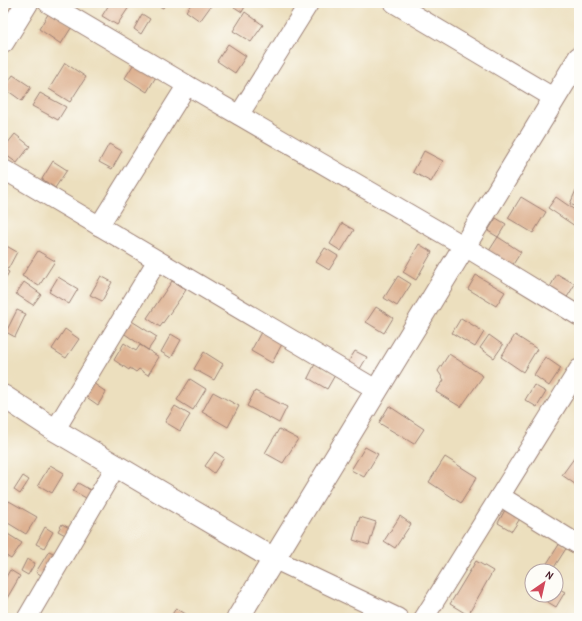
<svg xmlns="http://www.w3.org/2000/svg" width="582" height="621" font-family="'Patrick Hand',sans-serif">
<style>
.building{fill:#deb292}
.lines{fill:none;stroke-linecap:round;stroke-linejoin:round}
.minor-casing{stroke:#9b7f74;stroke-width:21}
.tertiary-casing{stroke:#9b7f74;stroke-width:24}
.minor{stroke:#fff;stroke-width:19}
.tertiary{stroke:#fff;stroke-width:22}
</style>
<rect width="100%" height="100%" fill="#fdfcf7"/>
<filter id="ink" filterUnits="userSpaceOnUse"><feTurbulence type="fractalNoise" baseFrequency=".025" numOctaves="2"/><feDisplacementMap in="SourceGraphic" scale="8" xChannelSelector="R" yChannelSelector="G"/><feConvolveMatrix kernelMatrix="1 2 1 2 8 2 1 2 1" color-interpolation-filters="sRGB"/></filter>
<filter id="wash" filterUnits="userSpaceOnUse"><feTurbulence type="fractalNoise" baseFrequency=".012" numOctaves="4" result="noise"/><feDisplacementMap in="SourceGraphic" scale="16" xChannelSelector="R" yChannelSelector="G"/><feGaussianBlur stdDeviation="0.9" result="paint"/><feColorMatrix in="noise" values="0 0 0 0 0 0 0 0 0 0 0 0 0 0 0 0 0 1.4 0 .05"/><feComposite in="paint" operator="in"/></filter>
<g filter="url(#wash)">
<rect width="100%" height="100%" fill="#ecdfbe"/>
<g id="blocks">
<g class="building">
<polygon points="110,3 123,3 129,7 117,25 102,16"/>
<polygon points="153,3 166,3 163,8"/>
<polygon points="192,3 213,3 200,21 186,11"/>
<polygon points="228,3 247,3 242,12"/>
<polygon points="50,11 73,25 61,44 39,29"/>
<polygon points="245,12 263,25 251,42 233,31"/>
<polygon points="142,14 150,19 141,34 134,29"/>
<polygon points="228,44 246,56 235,73 217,61"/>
<polygon points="135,62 157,75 147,92 125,78"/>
<polygon points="65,63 86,77 70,102 49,89"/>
<polygon points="13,75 31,87 22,101 4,88"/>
<polygon points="40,93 66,107 58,120 32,106"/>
<polygon points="15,134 30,146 17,163 3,153 3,149"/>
<polygon points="109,144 122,151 112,169 99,162"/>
<polygon points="424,151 443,161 431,182 413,172"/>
<polygon points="53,161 67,170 55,188 42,179"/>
<polygon points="576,190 579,191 579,208 570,204"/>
<polygon points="521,197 546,212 533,233 508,218"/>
<polygon points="556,197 579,213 579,220 575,226 548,208"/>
<polygon points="496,218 506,224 498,237 521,252 512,266 489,251 498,237 488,231"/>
<polygon points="342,223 354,230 341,251 330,244"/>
<polygon points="3,244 17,252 8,269 3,266"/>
<polygon points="419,244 432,252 416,280 403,272"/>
<polygon points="325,248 338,256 329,270 316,262"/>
<polygon points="38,251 55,261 39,286 22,276"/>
<polygon points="3,268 9,272 3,283"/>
<polygon points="557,274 575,284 566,299 549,289"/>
<polygon points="476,275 505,292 496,306 468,289"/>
<polygon points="101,276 112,282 102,301 90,295"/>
<polygon points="398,276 411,284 397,306 384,298"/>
<polygon points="58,277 78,289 69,304 49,292"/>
<polygon points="172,281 186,290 160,327 147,318"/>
<polygon points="24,282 41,294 33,305 16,294"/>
<polygon points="376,307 393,318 384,333 366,322"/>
<polygon points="17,310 26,314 15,337 6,332"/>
<polygon points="461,318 484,332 475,347 452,333"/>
<polygon points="130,320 157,337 148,350 122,332"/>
<polygon points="65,329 79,339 66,358 52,349"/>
<polygon points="261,332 282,344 272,363 251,351"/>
<polygon points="171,334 181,340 171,358 161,352"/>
<polygon points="489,335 503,345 494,358 480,348"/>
<polygon points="515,335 537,349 523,372 501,357"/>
<polygon points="124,343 136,351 140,345 159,357 148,375 139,369 136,372 130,368 129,370 114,360"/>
<polygon points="355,351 367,357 357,374 345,367"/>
<polygon points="204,352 223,364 214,380 194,369"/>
<polygon points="449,354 483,376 461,407 436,392 444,380 438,371"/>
<polygon points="545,357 561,368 549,386 534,375"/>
<polygon points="315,364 335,375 327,389 308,378"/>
<polygon points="190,379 206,389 193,410 177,400"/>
<polygon points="93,383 106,392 98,405 85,396"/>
<polygon points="534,385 546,392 537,407 525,400"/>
<polygon points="255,391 287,407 279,423 247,406"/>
<polygon points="213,392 239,406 228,427 202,412"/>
<polygon points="175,406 190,415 180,431 165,422"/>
<polygon points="389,406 424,429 414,444 379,423"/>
<polygon points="279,429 298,439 283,463 265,453"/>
<polygon points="365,447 378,454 364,477 351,470"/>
<polygon points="215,452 224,458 214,473 205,466"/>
<polygon points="445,457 477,477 461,503 429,482"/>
<polygon points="575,457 579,459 579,487 562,475"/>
<polygon points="50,465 64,473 52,493 38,485"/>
<polygon points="23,476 29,480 20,494 14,490"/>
<polygon points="78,483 92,491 88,499 73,491"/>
<polygon points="9,501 37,517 26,534 3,520 3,511"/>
<polygon points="506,508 521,517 512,531 498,523"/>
<polygon points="400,516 411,524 395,548 384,541"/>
<polygon points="360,517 376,522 369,545 353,540"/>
<polygon points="62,524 71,529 67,536 58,531"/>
<polygon points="45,527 53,532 44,548 36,544"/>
<polygon points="3,531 22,543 11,559 3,554"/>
<polygon points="560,543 567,547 553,569 546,565"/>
<polygon points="49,551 55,554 41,575 36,572"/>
<polygon points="27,559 35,563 28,575 21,571"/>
<polygon points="476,561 493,571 468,615 450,604"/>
<polygon points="10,570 20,576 3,605 3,582"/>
<polygon points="556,587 565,592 556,607 536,595 556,595"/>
<polygon points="176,608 192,618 170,618"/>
</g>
</g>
</g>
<g filter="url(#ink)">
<use href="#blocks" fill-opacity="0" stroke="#9b7f74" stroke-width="1"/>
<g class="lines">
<defs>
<g id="minor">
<polyline points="48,3 187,85 464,246 579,316"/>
<polyline points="394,3 554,98"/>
<polyline points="239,115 309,3"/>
<polyline points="3,169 377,390"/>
<polyline points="99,226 187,85"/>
<polyline points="55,430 157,261"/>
<polyline points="500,496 579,545"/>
<polyline points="274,559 398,618"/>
<polyline points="27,618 116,466"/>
<polyline points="424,618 579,369"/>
</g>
<g id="tertiary">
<polyline points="3,42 27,3"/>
<polyline points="3,396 55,430 274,559"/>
<polyline points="238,618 579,58"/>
</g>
</defs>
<use href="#minor" class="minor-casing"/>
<use href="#tertiary" class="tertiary-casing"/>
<use href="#minor" class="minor"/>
<use href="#tertiary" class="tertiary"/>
</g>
</g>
<rect width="582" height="621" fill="none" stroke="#fdfcf7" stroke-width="16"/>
<g transform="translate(544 583) rotate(34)"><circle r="19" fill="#fdfcf7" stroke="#b5a4a5"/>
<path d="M0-3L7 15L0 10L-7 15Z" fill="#d1495b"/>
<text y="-6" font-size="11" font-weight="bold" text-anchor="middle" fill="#4a1f2b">N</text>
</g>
</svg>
